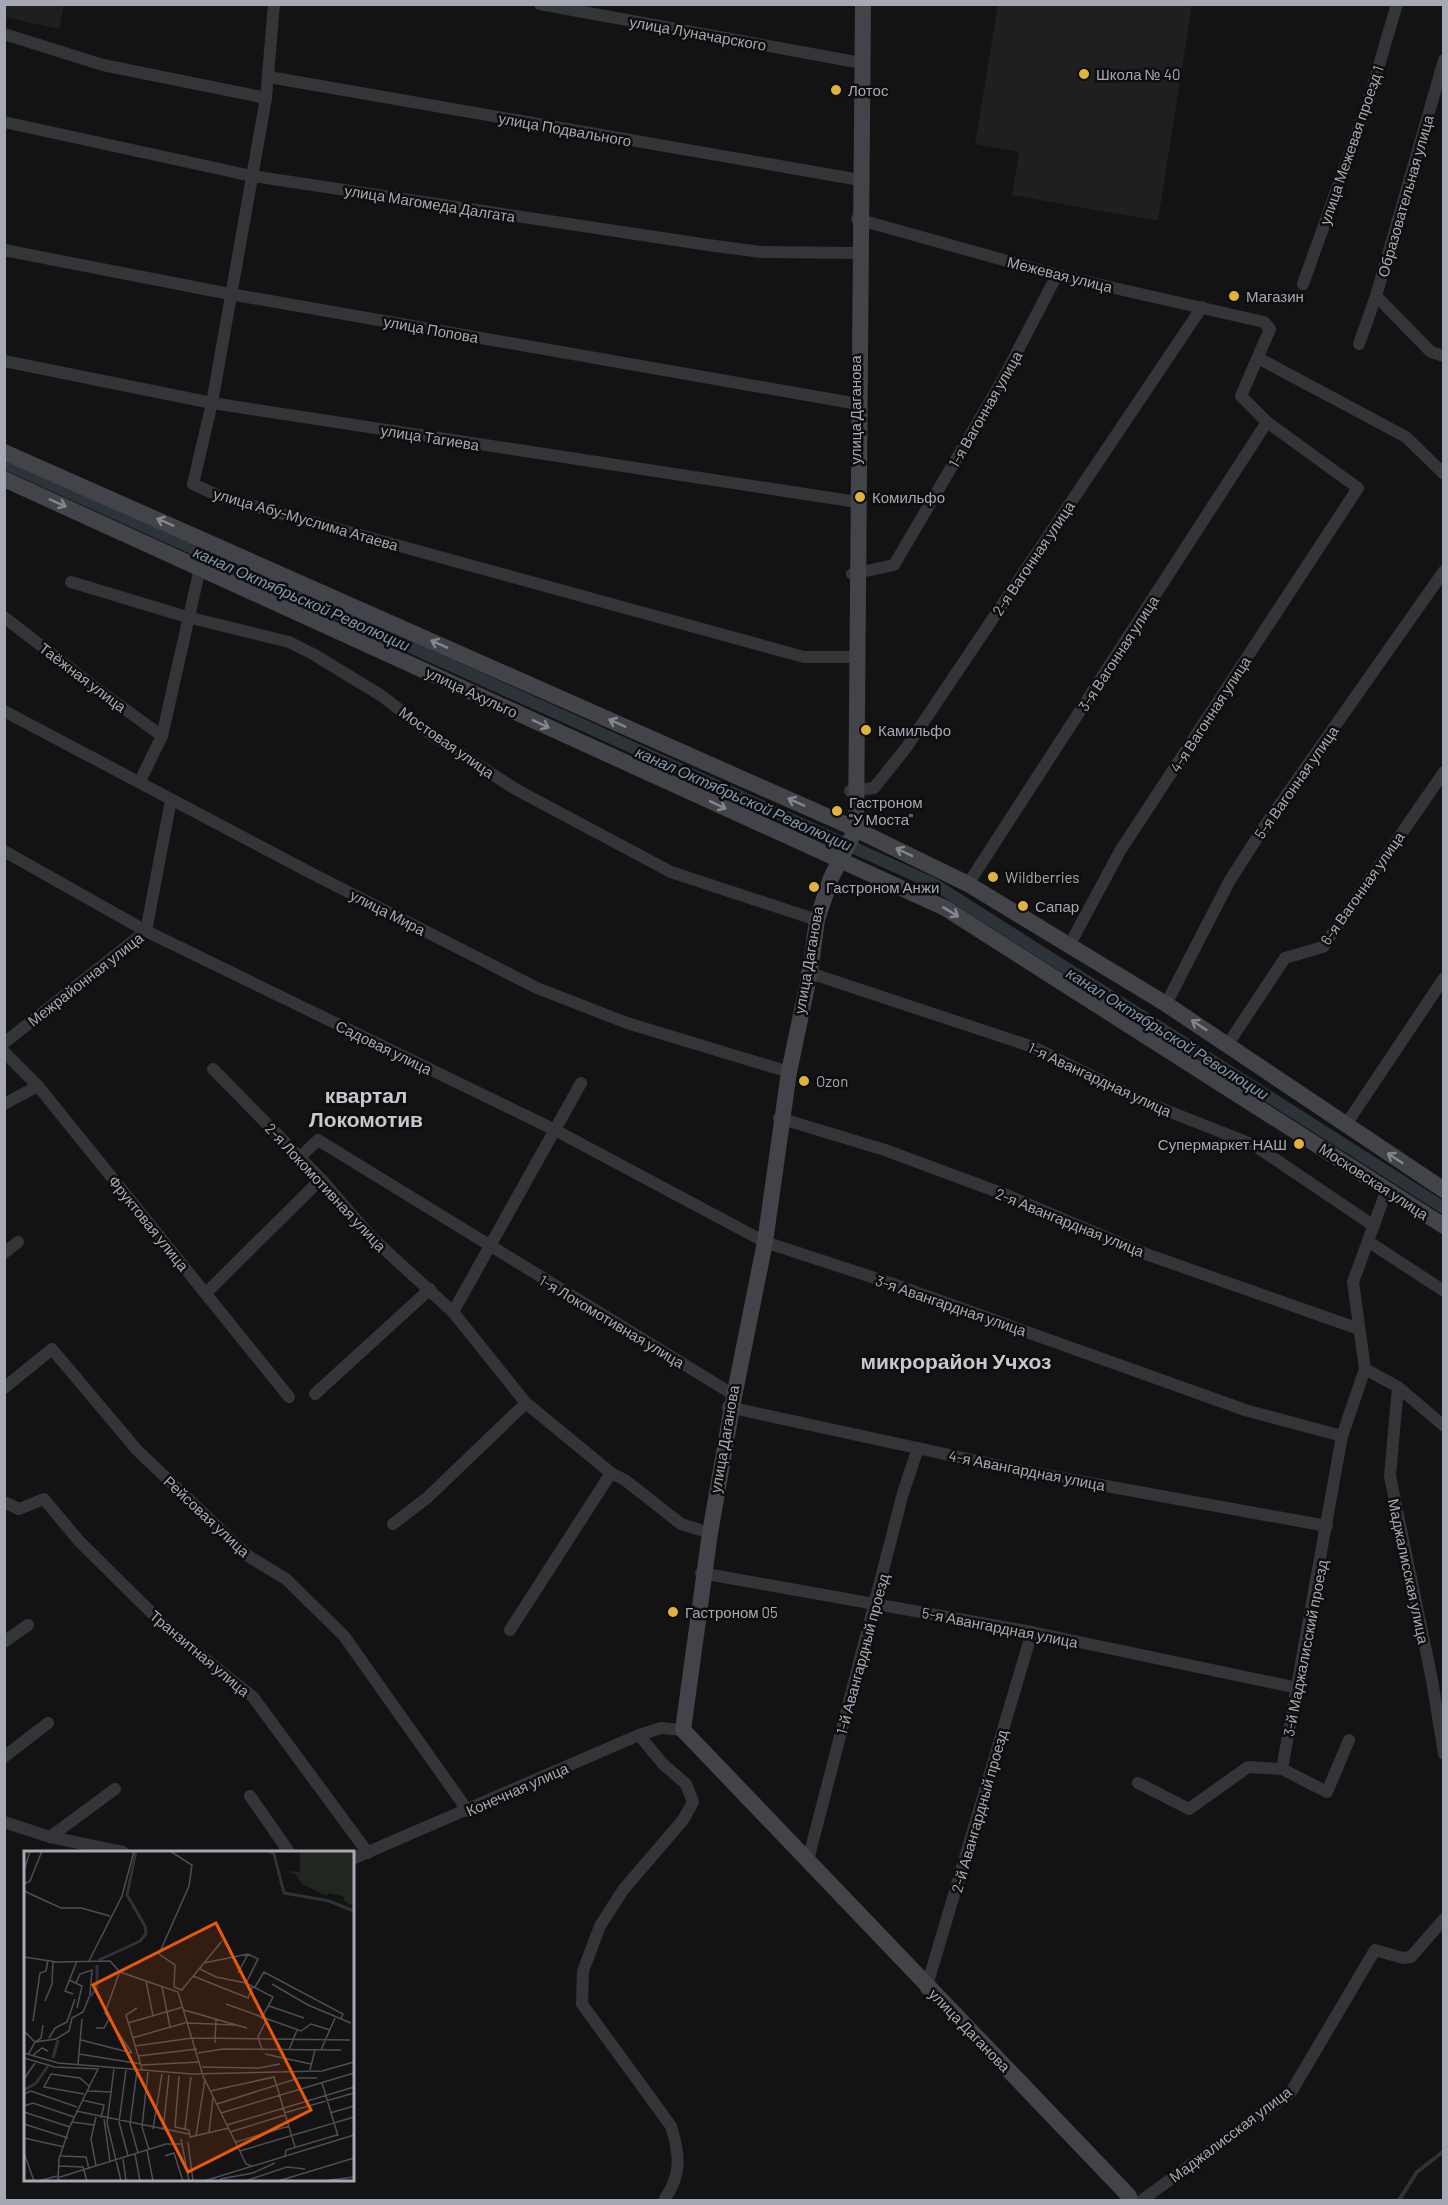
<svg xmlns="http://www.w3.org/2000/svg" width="1448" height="2205" font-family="Barlow,sans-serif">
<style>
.built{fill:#1f1f21}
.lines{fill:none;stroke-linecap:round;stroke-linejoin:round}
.stream{stroke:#2c3339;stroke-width:4}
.canal{stroke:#2c3339;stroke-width:12}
.street{stroke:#343539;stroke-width:12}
.secondary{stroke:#424449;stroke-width:16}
.oneway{stroke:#83868f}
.poi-dot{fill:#e2b23d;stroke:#0e0e0f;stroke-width:2}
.labels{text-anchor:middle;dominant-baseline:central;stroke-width:5;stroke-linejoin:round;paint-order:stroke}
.street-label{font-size:15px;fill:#a6a9b4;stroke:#0e0e0f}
.poi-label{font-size:15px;fill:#a6a9b4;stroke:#0e0e0f;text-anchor:start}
.water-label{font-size:16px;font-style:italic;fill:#7f95ac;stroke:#0e0e0f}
.district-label{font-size:21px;font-weight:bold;fill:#c6c8d0;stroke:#0e0e0f}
.inset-river{fill:none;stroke:#2c3339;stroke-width:3}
.inset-road{fill:none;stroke:#4e4f54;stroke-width:1.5}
.view{fill:#e8590c;fill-opacity:0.15;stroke:#e8590c;stroke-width:3}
.inset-edge{fill:none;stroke:#a6a9b4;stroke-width:3}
</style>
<rect width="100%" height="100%" fill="#131314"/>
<g class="built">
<polygon points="5,4 64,5 59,29 5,17"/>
<polygon points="998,5 1192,5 1158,221 1012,195 1019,152 975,144"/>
</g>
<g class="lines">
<polyline class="stream" points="1399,2200 1417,2172 1444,2151"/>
<polyline class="canal" points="4,463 934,884 1444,1208"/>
<g class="street">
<polyline points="274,4 266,98 212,403 193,484 221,497 804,657 857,657"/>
<polyline points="540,4 856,62"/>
<polyline points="4,34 103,65 266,98"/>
<polyline points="269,77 860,180"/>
<polyline points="4,122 252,176 715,246 761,252 859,253"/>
<polyline points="857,219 1057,275 1264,322 1270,329 1241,396 1267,422 1358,488 1120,851 1070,944"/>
<polyline points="4,250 230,294 858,404"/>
<polyline points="1303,284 1369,99 1397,4"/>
<polyline points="1376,296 1431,352 1444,356"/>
<polyline points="1359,344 1376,296 1444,60"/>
<polyline points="1258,358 1406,437 1444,474"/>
<polyline points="4,361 212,403 857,502"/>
<polyline points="852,574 894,565 1002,381 1057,275"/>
<polyline points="71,582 187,617 289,642 313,654 382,696 433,736 517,790 671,872 817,920"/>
<polyline points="4,617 93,686 162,736"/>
<polyline points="4,711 309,872 537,988 627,1023 789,1072"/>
<polyline points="140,781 162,736 200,568"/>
<polyline points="850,791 874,788 906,748 1202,307"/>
<polyline points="4,851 146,931 555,1130 765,1242 893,1284 1245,1410 1342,1436"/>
<polyline points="968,884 1267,422"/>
<polyline points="807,972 1033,1047 1140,1100 1254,1145 1374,1226"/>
<polyline points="1166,1004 1230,880 1266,824 1444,571"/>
<polyline points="4,1043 146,931 171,800"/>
<polyline points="1228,1044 1285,958 1323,947 1444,772"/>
<polyline points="4,1052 38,1086 289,1397"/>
<polyline points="213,1069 321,1179 371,1237 453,1312 526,1403 611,1473 625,1480 681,1524 710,1533"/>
<polyline points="4,1104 38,1086"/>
<polyline points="779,1118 885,1150 1009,1196 1143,1253 1359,1329"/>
<polyline points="1345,1126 1444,978"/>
<polyline points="300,1157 318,1140 734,1395"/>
<polyline points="1369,1242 1444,1291"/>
<polyline points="4,1253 18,1242"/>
<polyline points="206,1293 321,1179"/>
<polyline points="453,1312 581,1083"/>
<polyline points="1365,1369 1353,1282 1387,1189"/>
<polyline points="1365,1369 1398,1387 1444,1426"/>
<polyline points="1398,1387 1390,1476 1432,1680 1444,1754"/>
<polyline points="4,1388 52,1349 137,1450 248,1556 286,1579 344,1636 468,1811"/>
<polyline points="315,1394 430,1289"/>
<polyline points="728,1407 1018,1470 1327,1526"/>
<polyline points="4,1502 19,1509 44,1499 79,1541 170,1631 253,1697 368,1853"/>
<polyline points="393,1524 428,1497 526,1403"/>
<polyline points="701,1573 1032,1632 1298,1688"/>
<polyline points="510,1630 611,1473"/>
<polyline points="4,1642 28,1625"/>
<path d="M639,1735L663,1764L686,1784L693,1802L683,1820L623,1890L600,1926L583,1971L582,2004L671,2126C680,2155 682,2175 664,2200"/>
<polyline points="4,1757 48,1723"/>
<polyline points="1282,1769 1327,1792 1349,1740"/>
<polyline points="1138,1783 1189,1809 1248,1767 1282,1769 1342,1436 1365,1369"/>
<polyline points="250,1796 289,1852"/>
<polyline points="4,1822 50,1837 123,1852"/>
<polyline points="50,1837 115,1789"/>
<polyline points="352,1859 639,1735 661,1728 683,1730"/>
<polyline points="808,1860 903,1493 918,1448"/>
<polyline points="926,1989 1032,1632"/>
<polyline points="1142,2200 1291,2092 1375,1950 1403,1958 1411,1957 1444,1919"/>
</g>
<g class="secondary">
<polyline points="863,4 856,829 831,878 817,920 810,972 789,1072 765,1242 732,1407 710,1533 683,1730 1129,2196 1130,2200"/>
<polyline points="4,452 849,826 968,884 1166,1004 1444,1190"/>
<polyline points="4,479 945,908 1444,1226"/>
</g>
</g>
<defs><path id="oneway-shaft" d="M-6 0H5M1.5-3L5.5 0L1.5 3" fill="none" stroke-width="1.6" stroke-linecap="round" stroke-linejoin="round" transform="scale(1.5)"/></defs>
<g class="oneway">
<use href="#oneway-shaft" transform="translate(58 503) rotate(24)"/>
<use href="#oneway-shaft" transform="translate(165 522) rotate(-156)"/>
<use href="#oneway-shaft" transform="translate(439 644) rotate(-156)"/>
<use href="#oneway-shaft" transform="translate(617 723) rotate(-156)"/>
<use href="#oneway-shaft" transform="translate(541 724) rotate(25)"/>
<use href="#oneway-shaft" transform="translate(796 802) rotate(-156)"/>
<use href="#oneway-shaft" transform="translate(718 805) rotate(25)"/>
<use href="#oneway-shaft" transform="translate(904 852) rotate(-154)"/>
<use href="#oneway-shaft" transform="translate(951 912) rotate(31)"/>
<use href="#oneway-shaft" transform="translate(1199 1025) rotate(-147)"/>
<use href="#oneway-shaft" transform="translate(1395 1158) rotate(-147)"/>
</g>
<g class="poi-dot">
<circle cx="1084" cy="74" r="6"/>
<circle cx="836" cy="90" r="6"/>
<circle cx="1234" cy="296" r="6"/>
<circle cx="860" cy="497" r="6"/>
<circle cx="866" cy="730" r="6"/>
<circle cx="837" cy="811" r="6"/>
<circle cx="993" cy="877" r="6"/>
<circle cx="814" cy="887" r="6"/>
<circle cx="1023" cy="906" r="6"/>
<circle cx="804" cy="1081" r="6"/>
<circle cx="1299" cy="1144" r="6"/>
<circle cx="673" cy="1612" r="6"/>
</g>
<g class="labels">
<g class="street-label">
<text transform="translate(698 33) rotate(10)">улица Луначарского</text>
<text transform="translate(565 129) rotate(10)">улица Подвального</text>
<text transform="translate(1351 145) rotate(-71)">улица Межевая проезд 1</text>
<text transform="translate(1405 196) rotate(-74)">Образовательная улица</text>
<text transform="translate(430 203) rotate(9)">улица Магомеда Далгата</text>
<text transform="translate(1060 274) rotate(14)">Межевая улица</text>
<text transform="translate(431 329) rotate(10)">улица Попова</text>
<text transform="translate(985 409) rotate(-60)">1-я Вагонная улица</text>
<text transform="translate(855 410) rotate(-90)">улица Даганова</text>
<text transform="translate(430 437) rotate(9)">улица Тагиева</text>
<text transform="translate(306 519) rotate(16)">улица Абу-Муслима Атаева</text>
<text transform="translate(1033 558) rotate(-56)">2-я Вагонная улица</text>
<text transform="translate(1118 653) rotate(-57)">3-я Вагонная улица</text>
<text transform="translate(83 677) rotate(37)">Таёжная улица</text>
<text transform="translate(472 692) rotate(25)">улица Ахульго</text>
<text transform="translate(1210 714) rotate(-57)">4-я Вагонная улица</text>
<text transform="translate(447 742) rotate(35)">Мостовая улица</text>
<text transform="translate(1296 782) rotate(-55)">5-я Вагонная улица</text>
<text transform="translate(1362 888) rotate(-55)">6-я Вагонная улица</text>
<text transform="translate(388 912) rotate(27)">улица Мира</text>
<text transform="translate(808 960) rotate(-80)">улица Даганова</text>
<text transform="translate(85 979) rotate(-38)">Межрайонная улица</text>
<text transform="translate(384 1047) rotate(26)">Садовая улица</text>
<text transform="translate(1100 1079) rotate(25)">1-я Авангардная улица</text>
<text transform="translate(1374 1181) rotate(33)">Московская улица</text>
<text transform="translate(326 1187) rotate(47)">2-я Локомотивная улица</text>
<text transform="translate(1070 1222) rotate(22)">2-я Авангардная улица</text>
<text transform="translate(149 1223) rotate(51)">Фруктовая улица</text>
<text transform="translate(951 1305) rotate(19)">3-я Авангардная улица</text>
<text transform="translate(612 1321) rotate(31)">1-я Локомотивная улица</text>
<text transform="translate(724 1439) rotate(-80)">улица Даганова</text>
<text transform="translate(1027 1470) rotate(11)">4-я Авангардная улица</text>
<text transform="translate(207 1516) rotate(43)">Рейсовая улица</text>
<text transform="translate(1409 1571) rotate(78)">Маджалисская улица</text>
<text transform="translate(1000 1627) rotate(11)">5-я Авангардная улица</text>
<text transform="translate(1305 1648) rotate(-79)">3-й Маджалисский проезд</text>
<text transform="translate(200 1653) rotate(40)">Транзитная улица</text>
<text transform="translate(862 1654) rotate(-75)">1-й Авангардный проезд</text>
<text transform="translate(517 1789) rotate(-24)">Конечная улица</text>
<text transform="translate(979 1811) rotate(-74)">2-й Авангардный проезд</text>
<text transform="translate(970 2030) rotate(46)">улица Даганова</text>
<text transform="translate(1230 2134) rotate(-37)">Маджалисская улица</text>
</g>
<g class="poi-label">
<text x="1096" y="74">Школа № 40</text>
<text x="848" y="90">Лотос</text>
<text x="1246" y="296">Магазин</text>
<text x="872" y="497">Комильфо</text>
<text x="878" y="730">Камильфо</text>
<text x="849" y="802">Гастроном<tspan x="849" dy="17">"У Моста"</tspan></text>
<text x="1005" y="877">Wildberries</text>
<text x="826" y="887">Гастроном Анжи</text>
<text x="1035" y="906">Сапар</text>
<text x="816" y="1081">Ozon</text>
<text x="1287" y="1144" text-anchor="end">Супермаркет НАШ</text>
<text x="685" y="1612">Гастроном 05</text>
</g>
<g class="water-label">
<text transform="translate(302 598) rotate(24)">канал Октябрьской Революции</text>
<text transform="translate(744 798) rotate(24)">канал Октябрьской Революции</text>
<text transform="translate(1168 1033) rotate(32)">канал Октябрьской Революции</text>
</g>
<g class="district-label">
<text x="366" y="1094">квартал<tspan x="366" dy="24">Локомотив</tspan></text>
<text x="956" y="1360">микрорайон Учхоз</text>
</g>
</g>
<g transform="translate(24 1851)">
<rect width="330" height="330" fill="#131314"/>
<path d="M276,0H330V55L321,51L319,45L304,42L303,45L278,33L271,23L262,20L276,21Z" fill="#1f2720"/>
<path class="inset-river" d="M244,0L250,3L260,42L305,50L330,60M75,109L116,90L122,83L121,75L103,44L112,0M67,145L73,136V114M29,207L34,189M0,239L12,232L24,215"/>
<path class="inset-road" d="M146,0L168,14L165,35L135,103L151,114L150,136L158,139M0,20L6,0M0,33L6,30L18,0M0,40L37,57H57L86,65M0,106L33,111L86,110L96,121L154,141L179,225L222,313L228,315M65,110L98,45L110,0M180,112L224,103L234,108L222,132M176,118L192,126L222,132L249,146L237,168M96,120L81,162L108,202M214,122L224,103M169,125L224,147L229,135M45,129L58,135L53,157M122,130L129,165M248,133L284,154L327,172M138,136L146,176M231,136L240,121L319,163L317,168M157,140L198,90M49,143L41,140L53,110M21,150L28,133L29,110M202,153L277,180L287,173M245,155L280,167M113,157L102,164L118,218M160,159L223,177M9,170L16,122L22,120L24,109M104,172L159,156M164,172L212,174M287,173L306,179M72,177H80L85,168M0,180L11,191L17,187L19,174M25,187L31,177L43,171L51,148M108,187L164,171M57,189L108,202M191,192L192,167M111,195L168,187L326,189M238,198L234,186L242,170M265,199L273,179M297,199L311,167M0,202L34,212L168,223L298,220L330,211M174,202L199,198L317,199M55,203L117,213M241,203L287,213M4,204L11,191L32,188L45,180L48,167L59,161L66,144L68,119L56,123L52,132M8,205L18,197L24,200M114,205L173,198M0,207L31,216L75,218M54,213L58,168M117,214L176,211M178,216L235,217L256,213M90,218L83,272L97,330M102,219L95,271L104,305M286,219L291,199M113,220L106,273L114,302M124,221L118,276L125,299M155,225L151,276L165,279L166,286L205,277M0,228L11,212M298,232L314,285M64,240L88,241M186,240L250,226L271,296M0,243L7,240L53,256M60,243L20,236L27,223L56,227L65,235M58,249L80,254L77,267M193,253L275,227H293M0,255L9,252L50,266M52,260L165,283M0,261L46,276M197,262L330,222M260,262L330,242M306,262L330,255M80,268L86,311M48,271L70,274M0,273L44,287M203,274L330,236M129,278L138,223M161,278L167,226M139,279L145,224M185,281L189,247M206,281L261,264M172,285L181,228M0,287L40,296M157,288L165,330M164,291L169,330M212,291L265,275M123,299L129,330M216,300L330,266M0,302L10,330M111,303L116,330M37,305L62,306L65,318M141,305L150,302L159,330M261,305L262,299L313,284M99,308L102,330M35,315L59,316L63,330M72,315L67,288L72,266M33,327L142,293H157M196,328L229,322L251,312M15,330L33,325M34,330L35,308L46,275L74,218M180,330L330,284M221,330L263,316L281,318M254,330L330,307M299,330L330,326"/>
<path class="view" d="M192,72L287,259L164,321L69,134Z"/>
<rect width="330" height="330" class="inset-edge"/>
</g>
<rect width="1448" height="2205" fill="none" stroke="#a6a9b4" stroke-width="12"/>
</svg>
